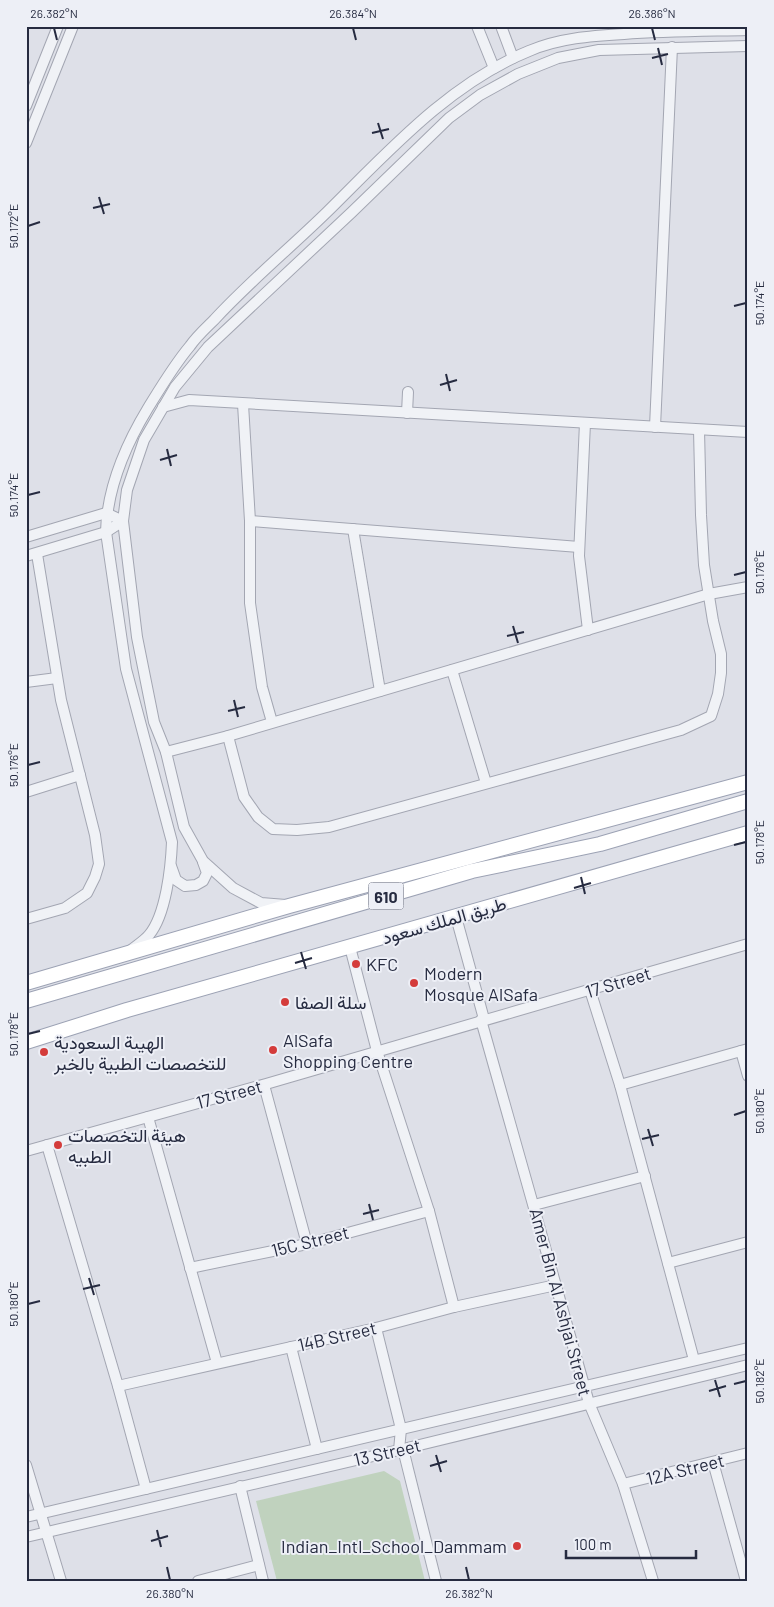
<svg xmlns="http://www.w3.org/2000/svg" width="774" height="1607" font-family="Barlow,Vazirmatn,sans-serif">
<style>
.green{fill:#c0d2be}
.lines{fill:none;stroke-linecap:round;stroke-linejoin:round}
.minor-casing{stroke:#a3a6b2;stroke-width:12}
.major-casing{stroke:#9ca2b4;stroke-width:16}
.minor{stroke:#f0f2f6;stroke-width:10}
.major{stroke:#fff;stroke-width:14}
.ticks{fill:none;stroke:#262b40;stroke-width:2}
.poi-dot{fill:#d43c3b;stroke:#edeff6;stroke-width:2}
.labels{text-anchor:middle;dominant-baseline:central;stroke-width:4;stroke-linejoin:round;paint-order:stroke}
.shield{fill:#edeff6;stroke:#626677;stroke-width:1}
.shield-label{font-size:16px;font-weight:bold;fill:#262b40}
.street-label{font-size:18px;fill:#262b40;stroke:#edeff6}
.poi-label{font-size:18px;fill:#262b40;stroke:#edeff6;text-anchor:start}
.neatline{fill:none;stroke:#262b40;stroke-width:2}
.ticks-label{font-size:12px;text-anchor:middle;fill:#262b40}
</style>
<rect width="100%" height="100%" fill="#dee0e8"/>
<polygon class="green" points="384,1471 400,1481 425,1581 277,1581 256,1501"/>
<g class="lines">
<defs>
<g id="minor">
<polyline points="477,26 494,68"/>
<polyline points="501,26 513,58"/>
<polyline points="26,106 58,26"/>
<polyline points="26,143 73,26"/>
<polyline points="243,404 250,521 250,603 262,687 272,722"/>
<polyline points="163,407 189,400 748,432"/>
<polyline points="407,413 408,392"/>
<polyline points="585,423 579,556 588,630"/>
<polyline points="655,427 672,47"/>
<polyline points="250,521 579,547"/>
<polyline points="353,529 380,691"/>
<polyline points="26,537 106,513 123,521"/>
<polyline points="26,556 106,532 123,521"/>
<polyline points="452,670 486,783"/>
<polyline points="26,682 57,678"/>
<polyline points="228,736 244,797 258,817 273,829 297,830 329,827 681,730 711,716 718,694 721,673 721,654 713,621 704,565 701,515 699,430"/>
<polyline points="166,752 228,736 709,594 748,587"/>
<polyline points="26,792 80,775"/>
<polyline points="171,866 176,880 185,886 196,885 203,881 207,873 203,862"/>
<polyline points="286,905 261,903 233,888 203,861 184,827 166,752 154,722 137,637 123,521 127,490 144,440 175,387 208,347 352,212 449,118 480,95 518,74 558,58 599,50 748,46"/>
<polyline points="456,917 484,1019"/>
<polyline points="26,919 65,908 87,893 95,877 99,864 95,835 61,700 37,554"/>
<polyline points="350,947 377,1051 429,1211 454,1307"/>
<path d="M131,950C137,945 144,941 149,935C166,915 171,867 172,842L126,669L106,532C107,487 125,446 148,408C161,387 174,365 190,346C197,336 206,328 214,320C249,282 289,249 326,213C387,153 448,84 529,51C559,38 591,36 624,34C665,31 706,31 748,30"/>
<polyline points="590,990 620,1085 694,1360"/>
<polyline points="481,1020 589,1403 623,1484 653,1581"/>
<polyline points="741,1051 748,1076"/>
<polyline points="264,1085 307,1244"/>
<polyline points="620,1085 748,1049"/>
<polyline points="148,1117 217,1363"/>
<polyline points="47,1145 118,1386 146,1489"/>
<path d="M26,1151C106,1129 186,1107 266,1084C426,1037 587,990 748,944"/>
<polyline points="534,1205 645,1176"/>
<polyline points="668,1263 748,1242"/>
<polyline points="190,1268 307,1244 429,1211"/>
<polyline points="376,1328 401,1429 399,1450"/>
<polyline points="291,1347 317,1449"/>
<polyline points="118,1386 376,1328 454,1307 556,1285"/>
<polyline points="403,1449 436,1581"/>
<polyline points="713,1462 746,1581"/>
<polyline points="26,1465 61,1581"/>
<polyline points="623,1484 748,1453"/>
<polyline points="240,1486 263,1581"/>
<polyline points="26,1517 748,1348"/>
<polyline points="26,1537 399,1450 748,1365"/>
<polyline points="198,1581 259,1565"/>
</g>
<g id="major">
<polyline points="26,983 289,906 748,782"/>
<polyline points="26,1001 472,871 600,844 748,801"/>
<polyline points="26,1042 127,1010 748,833"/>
</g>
</defs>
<use href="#minor" class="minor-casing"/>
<use href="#major" class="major-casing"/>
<use href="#minor" class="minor"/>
<use href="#major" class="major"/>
</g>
<path class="ticks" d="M54,28L57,40M353,28L356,40M652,28L655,40M658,48L662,65M652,58L668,54M378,123L383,139M372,133L389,129M99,197L104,214M93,208L110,204M28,226L40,222M734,306L746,303M446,374L450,391M440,385L457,380M167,449L171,466M160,460L177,455M28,495L40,492M734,575L746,572M513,626L518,643M507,636L524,632M234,700L238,717M228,711L245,707M28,765L40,762M734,845L746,842M581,877L585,894M574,888L591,883M301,952L306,969M295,963L312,958M28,1034L40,1031M734,1115L746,1111M648,1129L653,1146M642,1139L659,1135M369,1204L373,1220M363,1214L379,1210M89,1278L94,1295M83,1289L100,1285M28,1304L40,1301M715,1380L720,1397M734,1384L746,1381M709,1391L726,1386M436,1455L441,1472M430,1466L447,1461M157,1530L161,1547M151,1541L168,1536M167,1567L170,1580M466,1567L469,1580"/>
<g class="poi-dot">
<circle cx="356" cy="964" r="5"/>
<circle cx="414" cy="983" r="5"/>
<circle cx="285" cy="1002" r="5"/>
<circle cx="273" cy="1050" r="5"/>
<circle cx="44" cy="1052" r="5"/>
<circle cx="58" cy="1145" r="5"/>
<circle cx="517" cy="1546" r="5"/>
</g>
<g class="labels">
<rect class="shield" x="368.5" y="882.5" width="35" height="27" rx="4"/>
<g class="shield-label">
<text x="386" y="896">610</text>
</g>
<g class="street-label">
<text transform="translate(444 920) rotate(-16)">طريق الملك سعود</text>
<text transform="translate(618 982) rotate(-17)">17 Street</text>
<text transform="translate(229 1094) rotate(-15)">17 Street</text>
<text transform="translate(310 1241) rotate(-14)">15C Street</text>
<text transform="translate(561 1302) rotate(75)">Amer Bin Al Ashjai Street</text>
<text transform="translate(337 1336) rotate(-13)">14B Street</text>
<text transform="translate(387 1452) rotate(-13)">13 Street</text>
<text transform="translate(685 1469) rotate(-14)">12A Street</text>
</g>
<g class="poi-label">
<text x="366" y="964">KFC</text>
<text x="424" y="973">Modern<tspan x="424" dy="21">Mosque AlSafa</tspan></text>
<text x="295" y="1002">سلة الصفا</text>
<text x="283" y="1040">AlSafa<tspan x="283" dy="21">Shopping Centre</tspan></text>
<text x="54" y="1042">الهيىة السعودية<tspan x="54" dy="21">للتخصصات الطبية بالخبر</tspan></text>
<text x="68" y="1135">هيئة التخصصات<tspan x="68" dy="21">الطبيه</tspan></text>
<text x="507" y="1546" text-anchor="end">Indian_Intl_School_Dammam</text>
</g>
</g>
<rect width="774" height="1607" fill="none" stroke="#edeff6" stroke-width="55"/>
<path d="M566 1550v8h130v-8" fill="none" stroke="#262b40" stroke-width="2.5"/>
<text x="574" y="1550" font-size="15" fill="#262b40" stroke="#edeff6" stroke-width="4" paint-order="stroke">100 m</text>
<rect x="28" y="28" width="718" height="1552" class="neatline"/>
<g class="ticks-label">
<text x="54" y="18">26.382°N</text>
<text x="353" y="18">26.384°N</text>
<text x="652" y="18">26.386°N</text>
<text transform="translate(14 226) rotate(-90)" y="4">50.172°E</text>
<text transform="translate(760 303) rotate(-90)" y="4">50.174°E</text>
<text transform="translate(14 495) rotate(-90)" y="4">50.174°E</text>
<text transform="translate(760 572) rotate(-90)" y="4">50.176°E</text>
<text transform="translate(14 765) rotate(-90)" y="4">50.176°E</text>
<text transform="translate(760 842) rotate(-90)" y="4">50.178°E</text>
<text transform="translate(14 1034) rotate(-90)" y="4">50.178°E</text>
<text transform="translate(760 1111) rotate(-90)" y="4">50.180°E</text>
<text transform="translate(14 1304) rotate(-90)" y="4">50.180°E</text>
<text transform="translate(760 1381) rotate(-90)" y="4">50.182°E</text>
<text x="170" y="1598">26.380°N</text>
<text x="469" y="1598">26.382°N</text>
</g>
</svg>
